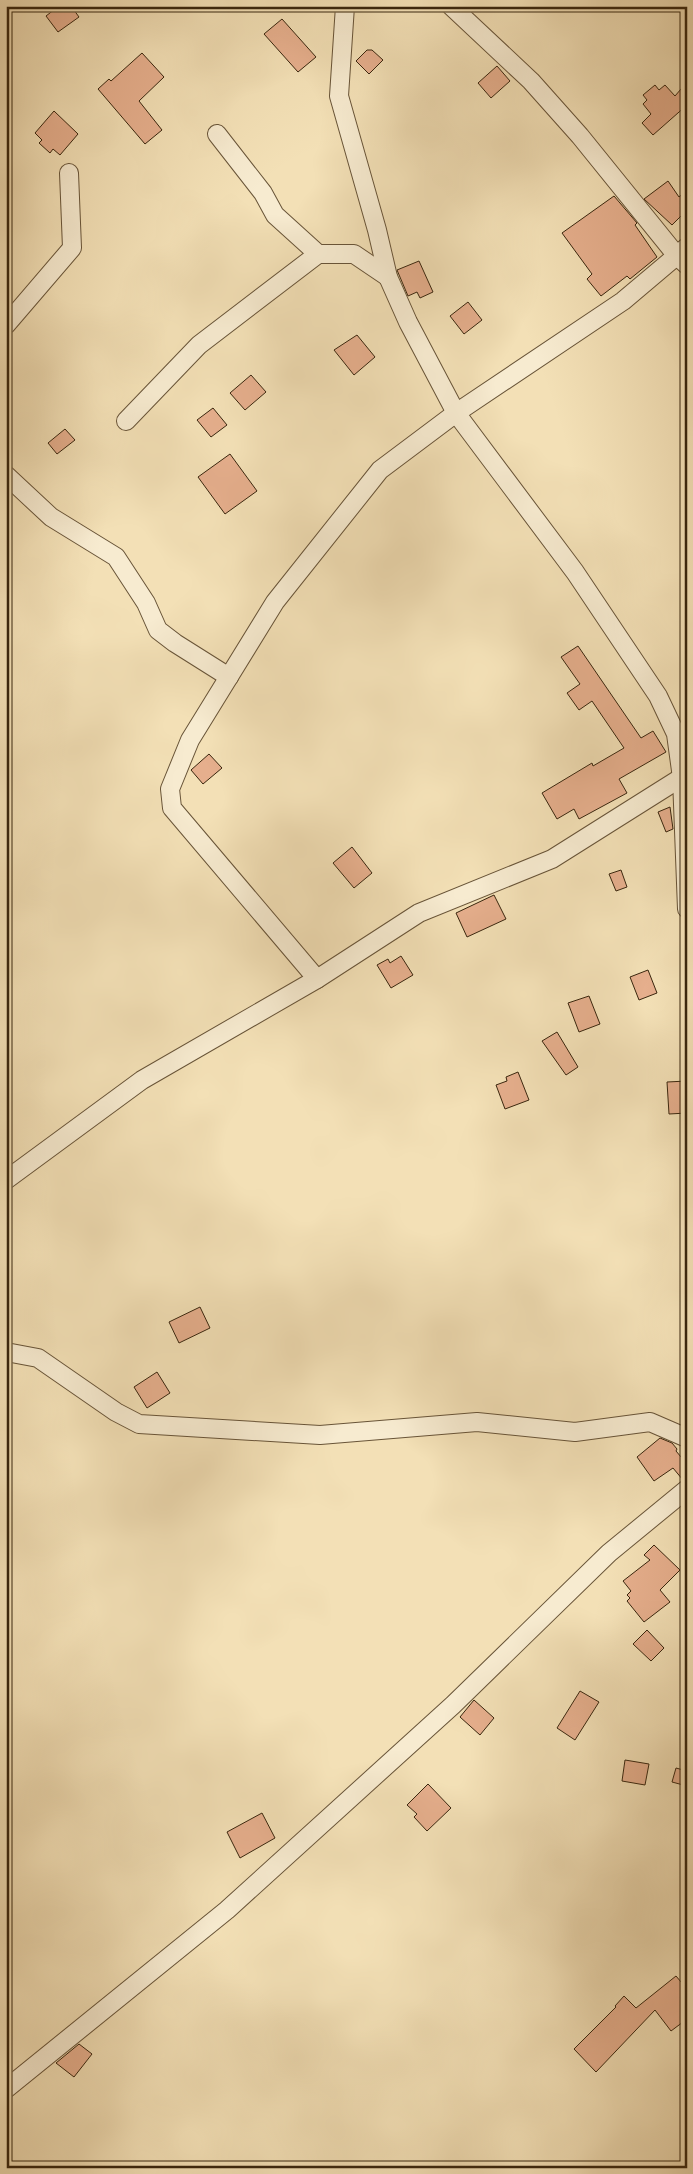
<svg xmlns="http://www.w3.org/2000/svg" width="693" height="2174" font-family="Alegreya,serif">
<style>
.building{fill:#e6af8d;stroke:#39260e}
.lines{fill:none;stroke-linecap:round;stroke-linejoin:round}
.minor-casing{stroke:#685438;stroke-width:20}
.minor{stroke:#f7ebd0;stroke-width:18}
</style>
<rect width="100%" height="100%" fill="#f3e0b6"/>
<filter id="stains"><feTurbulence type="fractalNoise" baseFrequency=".004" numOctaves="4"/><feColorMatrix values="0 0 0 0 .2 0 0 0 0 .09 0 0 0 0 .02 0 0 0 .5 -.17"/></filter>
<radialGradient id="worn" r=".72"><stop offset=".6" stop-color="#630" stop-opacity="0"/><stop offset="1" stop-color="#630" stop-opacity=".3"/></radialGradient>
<g class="building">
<polygon points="59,6 71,6 79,17 58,32 46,16"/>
<polygon points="282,19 316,57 298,72 264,34"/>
<polygon points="367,50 372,50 383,60 369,74 356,61"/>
<polygon points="142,53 164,77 139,101 162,130 145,144 98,89 109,79 111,81"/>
<polygon points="497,66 510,81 491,98 478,83"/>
<polygon points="687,82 687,105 653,135 642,123 651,114 643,104 647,100 643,95 655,85 659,90 665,85 675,96"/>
<polygon points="54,111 78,134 60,155 53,149 50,153 39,143 42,140 35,133"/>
<polygon points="668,181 679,197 687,190 687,210 672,225 644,199"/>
<polygon points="614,196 637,223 635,225 657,257 630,279 627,276 601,296 587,279 592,274 562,233"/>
<polygon points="419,261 433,292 420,298 417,292 408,296 397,270"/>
<polygon points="468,302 482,320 464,334 450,316"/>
<polygon points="357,335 375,357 354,375 334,350"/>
<polygon points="251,375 266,392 245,410 230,393"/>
<polygon points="213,408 227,425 211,437 197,420"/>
<polygon points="65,429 75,440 57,454 48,443"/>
<polygon points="230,454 257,491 225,514 198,477"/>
<polygon points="578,646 641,738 653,731 666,752 619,779 627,793 579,819 574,809 557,819 542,793 592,763 593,766 624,748 592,701 579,710 567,693 580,684 561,657"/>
<polygon points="209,754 222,768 203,784 191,770"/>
<polygon points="670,807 673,829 666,832 658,812"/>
<polygon points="352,847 372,873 354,888 333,863"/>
<polygon points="621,870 627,887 616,891 609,874"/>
<polygon points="494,895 506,919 467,937 456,913"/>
<polygon points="401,956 413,975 391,988 377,965 388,959 390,963"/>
<polygon points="648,970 657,993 639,1000 630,977"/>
<polygon points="589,996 600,1024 579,1032 568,1003"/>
<polygon points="557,1032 578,1067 566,1075 542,1041"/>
<polygon points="518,1072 529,1100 505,1109 496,1085 507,1081 506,1077"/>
<polygon points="687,1081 687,1113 669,1114 667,1082"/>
<polygon points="200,1307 210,1328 179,1343 169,1322"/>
<polygon points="157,1372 170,1393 147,1408 134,1387"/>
<polygon points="660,1438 672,1443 677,1449 676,1451 687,1464 687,1479 683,1480 673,1468 654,1481 637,1457"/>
<polygon points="654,1545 680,1570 660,1590 670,1602 644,1622 627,1601 630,1598 627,1595 631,1591 623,1581 650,1560 644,1555"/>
<polygon points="647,1630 664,1648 651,1661 633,1644"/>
<polygon points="580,1691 599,1702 575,1740 557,1728"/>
<polygon points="474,1700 494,1718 480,1735 460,1717"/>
<polygon points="625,1760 649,1764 645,1785 622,1781"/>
<polygon points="676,1768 687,1771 687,1786 672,1782"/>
<polygon points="428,1784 451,1808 427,1831 414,1817 417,1814 407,1805"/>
<polygon points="262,1813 275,1838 240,1858 227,1832"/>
<polygon points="676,1976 687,1989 687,2019 671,2031 655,2010 596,2072 574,2049 616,2007 615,2006 624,1996 636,2008"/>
<polygon points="79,2044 92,2054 74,2077 56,2063"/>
</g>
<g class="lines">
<defs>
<g id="minor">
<polyline points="345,6 339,96 377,230 388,277 408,322 456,413 575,572 658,696 676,734 682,778 687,909"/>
<polyline points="451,6 531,81 580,136 677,256 687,265"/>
<polyline points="217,134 263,193 275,215 318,254"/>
<polyline points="6,325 72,248 69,173"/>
<polyline points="126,421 199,345 318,254 354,254 388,277"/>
<polyline points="6,475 51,517 116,557 146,603 158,630 175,643 229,677"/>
<polyline points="317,979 172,808 170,789 190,740 275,602 380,470 456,413 623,301 687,247"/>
<polyline points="6,1180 142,1080 317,979 419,913 552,859 687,774"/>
<polyline points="6,1352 38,1358 116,1412 139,1424 320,1435 477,1422 575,1432 650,1422 687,1438"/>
<polyline points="6,2089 227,1910 453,1705 609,1553 687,1489"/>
</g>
</defs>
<use href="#minor" class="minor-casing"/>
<use href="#minor" class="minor"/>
</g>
<rect width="693" height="2174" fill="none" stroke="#f3e0b6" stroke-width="25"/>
<rect x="8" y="8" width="678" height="2159" fill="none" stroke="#39260e" stroke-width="2.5"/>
<rect x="12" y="12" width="668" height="2149" fill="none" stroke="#39260e"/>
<rect width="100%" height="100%" filter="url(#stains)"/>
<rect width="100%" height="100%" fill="url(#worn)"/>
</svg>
